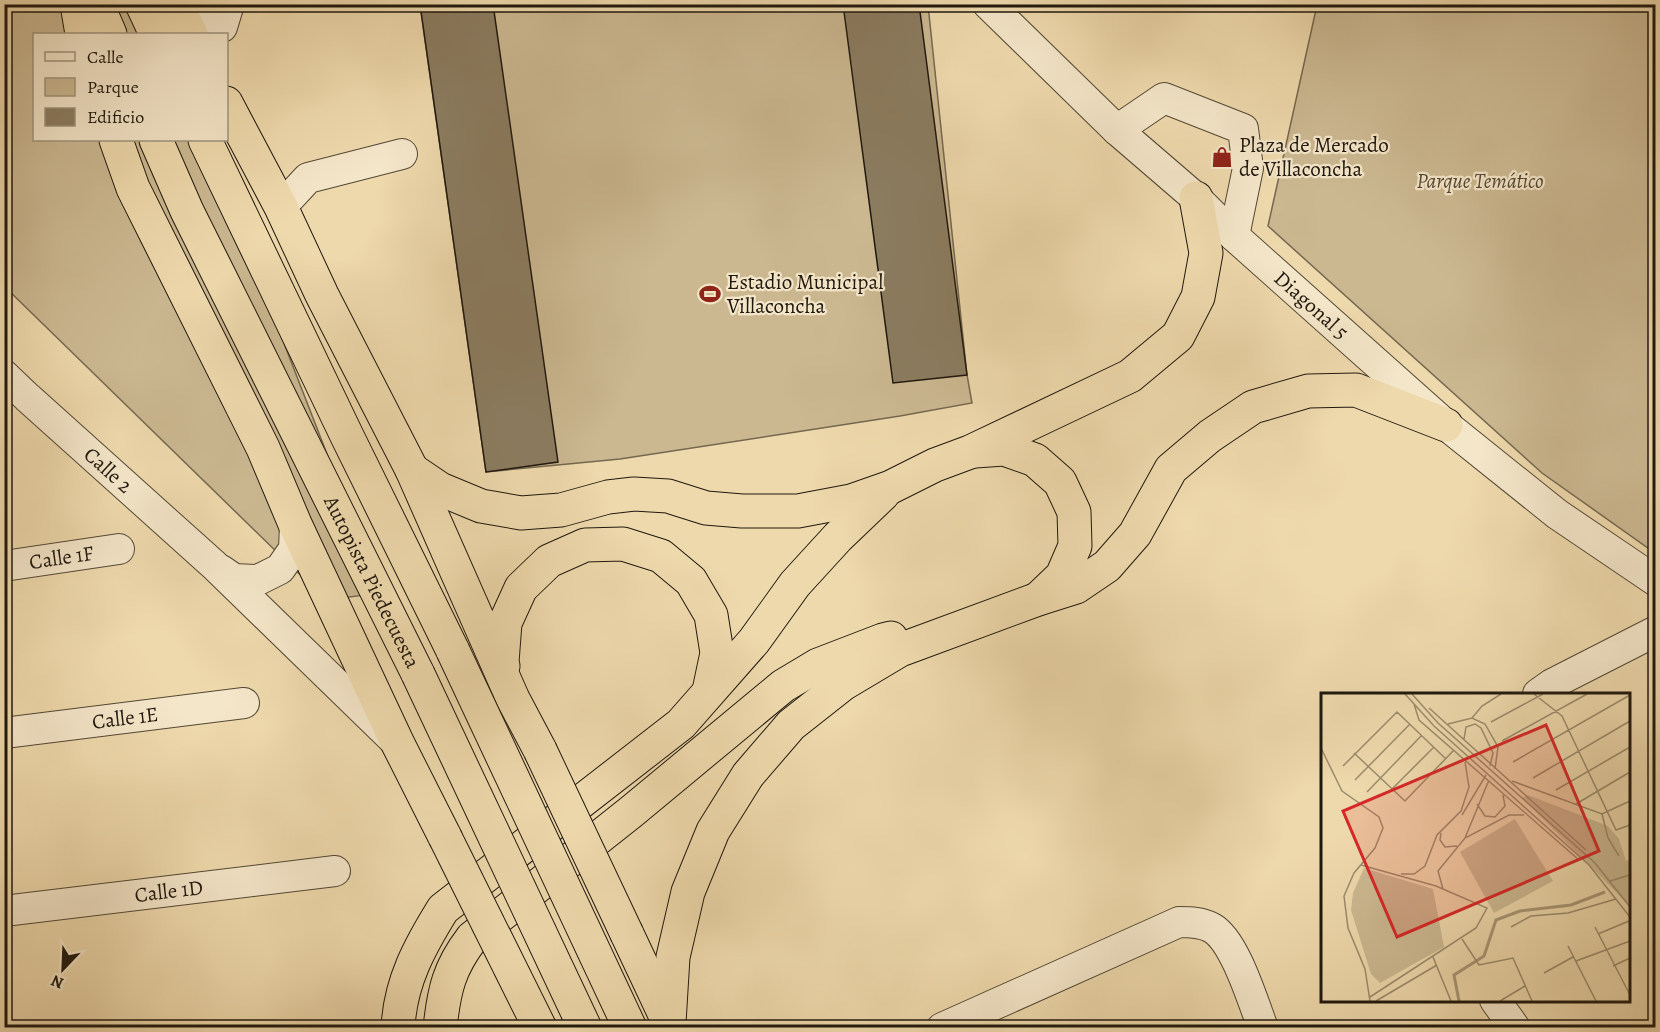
<svg xmlns="http://www.w3.org/2000/svg" width="1660" height="1032" font-family="Alegreya,serif">
<style>
.green{fill:#cbb891;stroke:#756850;stroke-width:1.5}
.building{fill:#8b7c60;stroke:#1f180e;stroke-width:1.5}
.lines{fill:none;stroke-linecap:round;stroke-linejoin:round}
.minor-casing{stroke:#534836;stroke-width:32}
.highway-casing{stroke:#1f180e;stroke-width:35}
.minor{stroke:#f4e6c9;stroke-width:30}
.highway{stroke:#eed9ac;stroke-width:33}
.highway-bridge-casing{stroke:#1f180e;stroke-width:35;stroke-linecap:butt}
.highway-bridge{stroke:#eed9ac;stroke-width:33}
.labels{text-anchor:middle;dominant-baseline:central;stroke-width:4.5;stroke-linejoin:round;paint-order:stroke}
.poi-label{font-size:21px;fill:#1f180e;stroke:#f4e6c9;text-anchor:start}
.park-label{font-size:21px;font-style:italic;fill:#534835;stroke:#f4e6c9}
.street-label{font-size:21px;fill:#1f180e;stroke:#f4e6c9}
.inset-river{fill:none;stroke:#a89776;stroke-width:3}
.inset-road{fill:none;stroke:#9b8c6d;stroke-width:1.5}
.view{fill:#d62828;fill-opacity:0.15;stroke:#d62828;stroke-width:3}
.inset-edge{fill:none;stroke:#1f180e;stroke-width:3}
</style>
<rect width="100%" height="100%" fill="#eed9ac"/>
<filter id="stains"><feTurbulence type="fractalNoise" baseFrequency=".00333" numOctaves="4"/><feColorMatrix values="0 0 0 0 .2 0 0 0 0 .09 0 0 0 0 .02 0 0 0 .5 -.17"/></filter>
<radialGradient id="worn" r=".72"><stop offset=".6" stop-color="#630" stop-opacity="0"/><stop offset="1" stop-color="#630" stop-opacity=".3"/></radialGradient>
<g class="green">
<polygon points="4,5 153,5 165,34 34,34 34,140 205,140 381,593 326,600 5,287"/>
<polygon points="420,5 928,5 967,375 972,403 900,416 620,459 486,472"/>
<polygon points="1317,5 1655,5 1655,553 1542,473 1268,226"/>
</g>
<g class="building">
<polygon points="420,4 493,4 558,462 486,472"/>
<polygon points="843,4 919,4 967,375 893,383"/>
</g>
<g class="lines">
<defs>
<g id="minor">
<path id="s1" d="M988,4L1117,130L1196,198L1234,236L1446,425L1557,514L1656,581"/>
<polyline points="175,5 222,27 229,4"/>
<polyline points="1117,130 1164,98 1243,129 1248,168 1234,236"/>
<polyline points="281,207 308,178 402,154"/>
<path id="s2" d="M4,375L27,397L214,565L394,740"/>
<path id="s3" d="M4,566L119,549"/>
<polyline points="221,570 234,579 258,580 280,569 294,549 295,524"/>
<polyline points="1538,694 1552,684 1656,631"/>
<path id="s4" d="M4,733L244,703"/>
<path id="s5" d="M4,911L335,871"/>
<polyline points="1495,1000 1515,1028"/>
<path d="M942,1028L1179,922C1190,922 1202,922 1212,928C1235,941 1253,1002 1263,1028"/>
</g>
<g id="highway">
<polyline points="77,4 82,34"/>
<polyline points="97,4 110,34"/>
<polyline points="142,4 156,34"/>
<polyline points="175,4 191,34"/>
<polyline points="226,103 281,207 322,295 412,470 513,699 540,750"/>
<polyline points="116,140 133,188 263,448 295,524 398,744 445,837"/>
<path id="s6" d="M156,140L187,211L418,674"/>
<polyline points="205,140 347,436 453,651"/>
<polyline points="975,451 1004,449 1035,460 1060,482 1074,512 1075,546 1062,576 1038,599"/>
<polyline points="412,470 440,489 481,506 521,513 561,510 608,497 634,494 668,496 706,508 742,511 798,511 851,501 891,487 935,465 970,452 1130,376 1178,336 1198,297 1206,253 1196,198"/>
<polyline points="503,666 502,662 505,623 521,588 549,561 585,545 623,544 661,556 691,581 711,615 717,653 709,691"/>
<polyline points="627,934 667,1019"/>
<polyline points="669,1023 673,957 688,892 713,831 748,775 791,725 843,684 900,650 1038,599 1076,587 1107,566 1135,534 1171,469 1210,436 1253,407 1308,391 1356,390 1446,425"/>
<path d="M398,1028C400,982 420,946 443,909L681,724L754,641L795,584L838,537L883,494"/>
<path d="M440,1028C444,990 449,968 472,938L631,812L783,686L818,665L883,640L891,638"/>
</g>
</defs>
<use href="#minor" class="minor-casing"/>
<use href="#highway" class="highway-casing"/>
<use href="#minor" class="minor"/>
<use href="#highway" class="highway"/>
<defs>
<g id="highway-bridge">
<polyline points="453,651 630,1028"/>
<polyline points="418,674 585,1028"/>
<polyline points="540,750 627,934"/>
<polyline points="445,837 540,1028"/>
</g>
</defs>
<use href="#highway-bridge" class="highway-bridge-casing"/>
<use href="#highway-bridge" class="highway-bridge"/>
</g>
<defs>
<symbol id="shop-bare" viewBox="-9 -9 18 18"><path d="M-5-2.5h2.3a2.7 3.5 0 0 1 5.4 0H5L5.5 6h-11ZM-1.5-2.5h3a1.5 2.3 0 0 0-3 0Z" fill="#8f2418" stroke="#f4e6c9" stroke-width="2.5" paint-order="stroke"/></symbol>
<symbol id="stadium-bare" viewBox="-9 -9 18 18"><path d="M0-5a6.5 5 0 1 0 0 10a6.5 5 0 1 0 0-10ZM-3.5-1.8h7v3.6h-7Z" fill="#8f2418" stroke="#f4e6c9" stroke-width="2.5" paint-order="stroke"/></symbol>
</defs>
<g fill-rule="evenodd">
<use href="#shop-bare" x="1207" y="142" width="30" height="30"/>
<use href="#stadium-bare" x="695" y="279" width="30" height="30"/>
</g>
<g class="labels">
<g class="poi-label">
<text x="1239" y="145">Plaza de Mercado<tspan x="1239" dy="24">de Villaconcha</tspan></text>
<text x="727" y="282">Estadio Municipal<tspan x="727" dy="24">Villaconcha</tspan></text>
</g>
<g class="park-label">
<text x="1480" y="181">Parque Temático</text>
</g>
<g class="street-label">
<text stroke="none"><textPath href="#s1" startOffset="442">Diagonal 5</textPath></text>
<text stroke="none"><textPath href="#s2" startOffset="141">Calle 2</textPath></text>
<text stroke="none"><textPath href="#s3" startOffset="58">Calle 1F</textPath></text>
<text stroke="none"><textPath href="#s6" startOffset="492">Autopista Piedecuesta</textPath></text>
<text stroke="none"><textPath href="#s4" startOffset="122">Calle 1E</textPath></text>
<text stroke="none"><textPath href="#s5" startOffset="166">Calle 1D</textPath></text>
</g>
</g>
<g transform="translate(1321 693)">
<rect width="309" height="309" fill="#eed9ac"/>
<path d="M207,102L287,133L298,146L305,168L309,166V213L201,105ZM194,126L232,188L173,220L139,159ZM43,175L112,196L123,254L59,290L50,281L30,217L32,200Z" fill="#cbb891"/>
<path class="inset-river" d="M138,308L133,282L163,263L175,227L199,218L250,212L284,199"/>
<path class="inset-road" d="M84,1L113,33L268,172L309,224M91,1L117,30L274,170L309,214M213,1L241,23L295,137L309,132M93,11L98,27L258,167M108,15L265,157M151,25L161,13L180,1M170,29L222,1M127,31L151,25L164,31L177,54L174,76M143,46L145,34L154,31L160,35L172,60L169,73M181,48L266,1M0,55L21,98L58,124L62,135L54,155L33,180L23,203L27,235L44,276L49,308M33,60L84,108L132,58M192,69L309,2M22,73L76,19L125,66M212,85L309,28M34,87L89,31M191,88L281,121L309,108M70,97L113,54M235,97L309,54M46,99L101,42M156,111L164,123L174,124L184,113L182,102M255,111L309,79M281,121L287,145L298,163M141,122L165,82M120,140L119,147L124,154L136,153M144,145L168,87M40,172L115,193L166,215L155,235L49,304M80,181H93L104,173L116,142L140,118L148,94L144,69M289,188L309,182M122,196L117,178L144,145L188,122H203M190,234L210,223L247,220L295,206M274,234L309,302M277,241L308,228M141,246L158,272L192,265L211,308M247,253L275,308M112,264L130,308M255,268L309,248M292,273L309,265M223,280L252,264M55,308L116,272M179,308L204,293"/>
<path class="view" d="M225,32L278,158L76,244L22,118Z"/>
<rect width="309" height="309" class="inset-edge"/>
</g>
<rect width="1660" height="1032" fill="none" stroke="#eed9ac" stroke-width="24"/>
<rect x="6" y="6" width="1648" height="1020" fill="none" stroke="#1f180e" stroke-width="3"/>
<rect x="12" y="12" width="1636" height="1008" fill="none" stroke="#1f180e" stroke-width="1.5"/>
<rect x="33" y="33" width="195" height="108" fill="#f4e6c9" stroke="#9f947e" stroke-width="1.5"/>
<rect x="45" y="52" width="30" height="9" fill="#f4e6c9" stroke="#9f947e" stroke-width="1.5"/>
<text x="87" y="63" font-size="18" fill="#1f180e">Calle</text>
<rect x="45" y="78" width="30" height="18" fill="#cbb891" stroke="#9f947e" stroke-width="1.5"/>
<text x="87" y="93" font-size="18" fill="#1f180e">Parque</text>
<rect x="45" y="108" width="30" height="18" fill="#8b7c60" stroke="#9f947e" stroke-width="1.5"/>
<text x="87" y="123" font-size="18" fill="#1f180e">Edificio</text>
<g transform="translate(63 969) rotate(203)" stroke="#f4e6c9" stroke-width="4.5" paint-order="stroke">
<path d="M0-4.5L10 22L0 15L-10 22Z" fill="#1f180e"/>
<text y="-9" font-size="16" font-weight="bold" text-anchor="middle" fill="#1f180e">N</text>
</g>
<rect width="100%" height="100%" filter="url(#stains)"/>
<rect width="100%" height="100%" fill="url(#worn)"/>
</svg>
